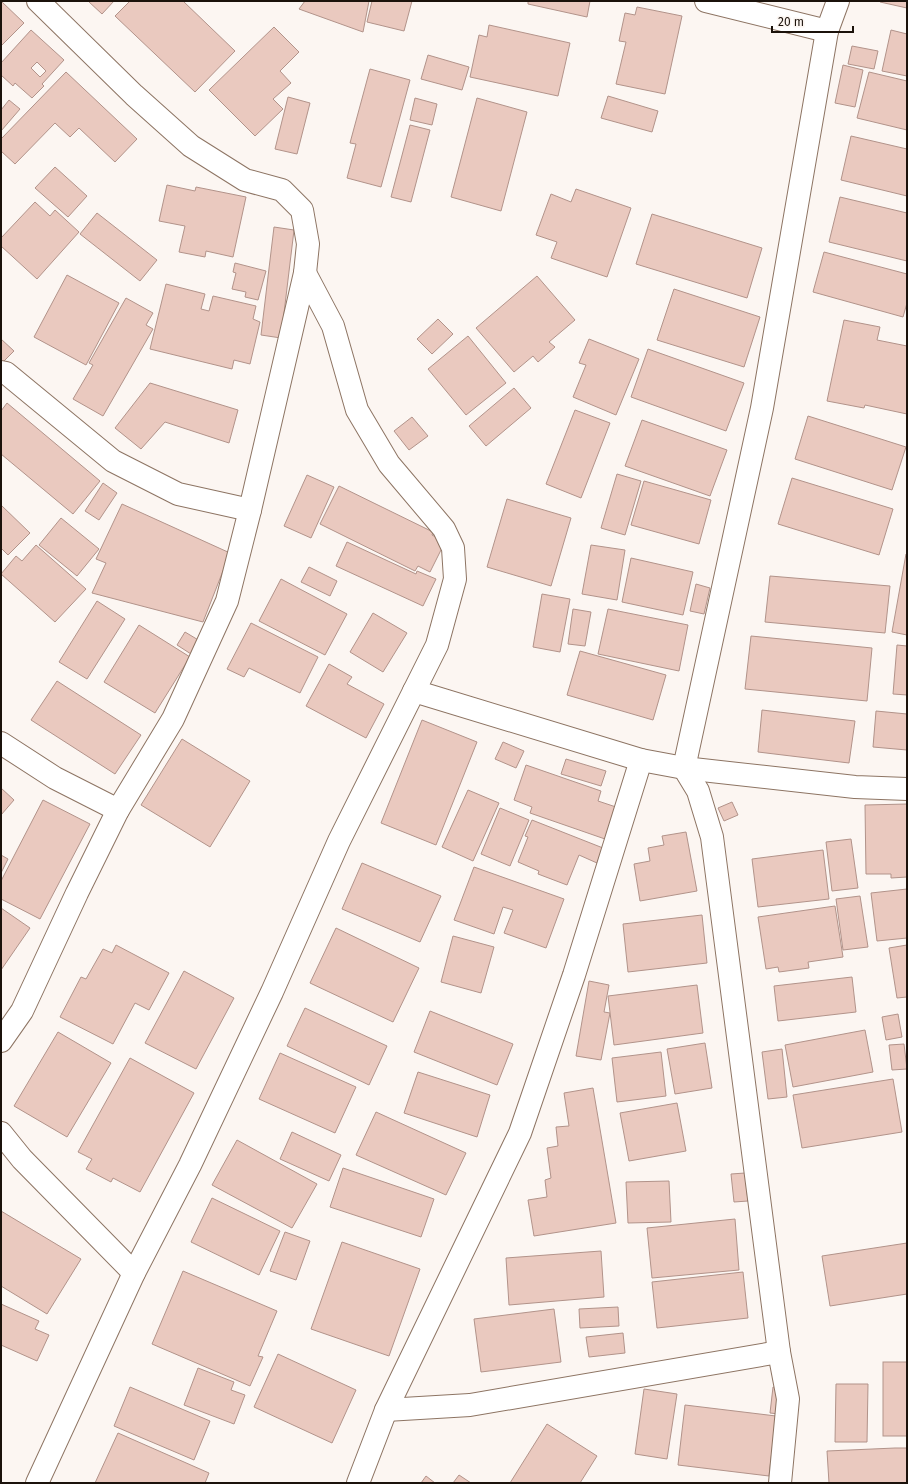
<svg xmlns="http://www.w3.org/2000/svg" width="908" height="1484" font-family="'Fira Sans',sans-serif">
<style>
.building{fill:#eac9bf;stroke:#b2938a;fill-rule:evenodd}
.lines{fill:none;stroke-linecap:round;stroke-linejoin:round}
.street-casing{stroke:#8d7463;stroke-width:24}
.street{stroke:#fff;stroke-width:22}
</style>
<rect width="100%" height="100%" fill="#fcf6f2"/>
<g class="building">
<polygon points="1,1 24,23 1,46"/>
<polygon points="88,1 114,1 102,14"/>
<polygon points="130,1 183,1 235,51 195,92 115,16"/>
<polygon points="305,1 369,1 363,32 299,9"/>
<polygon points="372,1 412,1 404,31 367,22"/>
<polygon points="528,1 590,1 587,17 528,4"/>
<polygon points="880,1 907,1 907,8 880,2"/>
<polygon points="637,7 682,16 665,94 616,84 626,42 619,41 625,13 635,15"/>
<polygon points="489,25 570,43 558,96 470,77 479,35 487,37"/>
<polygon points="274,27 299,52 280,71 291,83 273,99 283,109 255,136 209,90"/>
<path d="M31,30L64,60L42,84L44,86L32,98L15,83L13,86L1,75V63ZM37,62L46,71L40,77L31,68Z"/>
<polygon points="891,30 907,34 907,76 882,71"/>
<polygon points="852,46 878,51 874,69 848,64"/>
<polygon points="428,55 469,67 462,90 421,79"/>
<polygon points="843,65 863,70 855,107 835,103"/>
<polygon points="370,69 410,80 381,187 347,178 356,144 350,143"/>
<polygon points="66,72 137,139 115,162 79,128 70,137 55,123 15,164 1,151 1,139"/>
<polygon points="869,72 907,81 907,130 857,118"/>
<polygon points="608,96 658,111 652,132 601,118"/>
<polygon points="288,97 310,103 297,154 275,149"/>
<polygon points="415,98 437,104 432,125 410,120"/>
<polygon points="477,98 527,112 501,211 451,197"/>
<polygon points="9,100 20,109 1,131 1,110"/>
<polygon points="410,125 430,130 411,202 391,197"/>
<polygon points="851,136 907,149 907,196 841,180"/>
<polygon points="55,167 87,196 68,217 35,188"/>
<polygon points="167,185 195,191 196,187 246,197 233,257 206,251 205,257 179,252 185,226 159,221"/>
<polygon points="576,189 631,208 607,277 551,258 557,242 536,235 551,194 571,202"/>
<polygon points="840,197 907,213 907,261 829,242"/>
<polygon points="35,202 50,216 55,210 79,232 37,279 1,246 1,238"/>
<polygon points="97,213 157,260 140,281 80,234"/>
<polygon points="652,214 762,248 747,298 636,264"/>
<polygon points="274,227 294,230 281,338 261,335"/>
<polygon points="824,252 907,274 907,303 903,317 813,292"/>
<polygon points="235,263 266,271 258,300 245,297 246,292 232,289 236,273 233,272"/>
<polygon points="67,275 119,303 86,365 34,337"/>
<polygon points="537,276 575,320 549,342 555,347 538,362 533,356 514,372 476,328"/>
<polygon points="166,284 205,294 201,309 209,311 213,296 256,306 253,319 260,322 250,364 234,360 232,369 150,349"/>
<polygon points="674,289 760,317 744,367 657,340"/>
<polygon points="126,298 153,313 146,325 153,329 103,416 73,399 93,365 89,363"/>
<polygon points="438,319 453,334 432,354 417,339"/>
<polygon points="844,320 880,327 877,340 907,346 907,414 865,405 864,408 827,401"/>
<polygon points="468,336 506,383 466,415 428,369"/>
<polygon points="1,339 14,351 1,364"/>
<polygon points="589,339 639,359 616,415 573,397 586,365 579,363"/>
<polygon points="648,349 744,383 726,431 631,397"/>
<polygon points="150,383 238,410 229,443 165,422 141,449 115,428"/>
<polygon points="514,388 531,408 486,446 469,426"/>
<polygon points="7,403 100,481 73,514 1,454 1,411"/>
<polygon points="575,410 610,423 581,498 546,484"/>
<polygon points="808,416 906,447 892,490 795,459"/>
<polygon points="412,417 428,436 409,450 394,431"/>
<polygon points="642,420 727,450 710,496 625,466"/>
<polygon points="617,474 641,481 625,535 601,528"/>
<polygon points="307,475 334,487 311,538 284,526"/>
<polygon points="792,478 893,509 879,555 778,524"/>
<polygon points="644,481 711,500 699,544 631,525"/>
<polygon points="103,483 117,493 99,520 85,511"/>
<polygon points="339,486 433,532 432,535 445,542 430,572 418,566 415,571 320,524"/>
<polygon points="507,499 571,518 551,586 487,567"/>
<polygon points="122,504 230,553 203,622 92,593 106,563 96,559"/>
<polygon points="1,505 30,533 8,555 1,548"/>
<polygon points="61,518 99,549 77,576 39,545"/>
<polygon points="347,542 416,574 417,571 436,579 423,606 336,566"/>
<polygon points="36,545 86,589 55,622 1,574 16,556 22,561"/>
<polygon points="591,545 625,550 617,600 582,594"/>
<polygon points="906,554 907,554 907,635 892,632"/>
<polygon points="631,558 693,572 683,615 622,602"/>
<polygon points="309,567 337,581 330,596 301,582"/>
<polygon points="770,576 890,586 885,633 765,622"/>
<polygon points="281,579 347,614 325,655 259,621"/>
<polygon points="696,584 710,588 704,614 690,611"/>
<polygon points="542,594 570,599 560,652 533,647"/>
<polygon points="97,601 125,619 87,679 59,662"/>
<polygon points="573,609 591,612 585,646 568,644"/>
<polygon points="608,609 688,625 679,671 598,654"/>
<polygon points="373,613 407,633 383,672 350,652"/>
<polygon points="251,623 318,657 300,693 249,668 244,677 227,669"/>
<polygon points="139,625 190,657 155,713 104,682"/>
<polygon points="185,632 200,641 191,654 177,645"/>
<polygon points="751,636 872,648 867,701 745,689"/>
<polygon points="897,645 907,646 907,695 893,694"/>
<polygon points="580,651 666,675 653,720 567,695"/>
<polygon points="329,664 352,677 347,684 384,704 366,738 306,706"/>
<polygon points="57,681 141,735 115,774 31,720"/>
<polygon points="762,710 855,721 849,763 758,752"/>
<polygon points="876,711 907,714 907,750 873,747"/>
<polygon points="422,720 477,742 436,845 381,823"/>
<polygon points="182,739 250,781 210,847 141,805"/>
<polygon points="503,742 524,751 516,768 495,759"/>
<polygon points="566,759 606,771 601,786 561,774"/>
<polygon points="526,765 601,791 598,801 616,807 605,839 530,813 532,807 514,800"/>
<polygon points="1,788 14,800 1,815"/>
<polygon points="468,790 499,803 473,861 442,847"/>
<polygon points="43,800 90,824 40,919 1,899 1,881"/>
<polygon points="732,802 738,815 724,821 718,808"/>
<polygon points="907,804 907,877 891,878 891,874 866,874 865,805"/>
<polygon points="500,808 529,820 510,866 481,854"/>
<polygon points="532,820 603,848 597,863 579,855 567,885 538,874 539,871 518,862 528,837 525,836"/>
<polygon points="686,832 697,891 640,901 634,864 650,861 648,848 664,845 662,836"/>
<polygon points="851,839 858,888 832,891 826,842"/>
<polygon points="823,850 829,899 758,907 752,859"/>
<polygon points="1,855 8,859 1,873"/>
<polygon points="362,863 441,896 420,942 342,909"/>
<polygon points="474,867 564,899 546,948 504,933 513,910 503,907 494,934 454,920"/>
<polygon points="907,889 907,938 877,941 871,893"/>
<polygon points="860,896 868,947 843,950 836,899"/>
<polygon points="835,906 843,957 808,962 809,968 779,972 778,967 766,969 758,917"/>
<polygon points="1,908 30,928 1,970"/>
<polygon points="702,915 707,963 628,972 623,924"/>
<polygon points="336,928 419,968 393,1022 310,983"/>
<polygon points="453,936 494,947 481,993 441,982"/>
<polygon points="116,945 169,973 149,1010 135,1003 113,1044 60,1017 81,977 86,979 103,949 112,953"/>
<polygon points="907,945 907,997 897,998 889,948"/>
<polygon points="184,971 234,998 196,1069 145,1043"/>
<polygon points="852,977 856,1012 778,1021 774,986"/>
<polygon points="589,981 609,985 604,1012 610,1013 601,1060 576,1056"/>
<polygon points="697,985 703,1033 614,1045 608,996"/>
<polygon points="305,1008 387,1046 369,1085 287,1046"/>
<polygon points="430,1011 513,1044 497,1085 414,1052"/>
<polygon points="898,1014 902,1037 886,1040 882,1017"/>
<polygon points="865,1030 873,1072 793,1087 785,1045"/>
<polygon points="58,1032 111,1063 67,1137 14,1106"/>
<polygon points="705,1043 712,1088 675,1094 667,1049"/>
<polygon points="904,1044 907,1069 892,1070 889,1045"/>
<polygon points="782,1049 787,1097 768,1099 762,1052"/>
<polygon points="661,1052 666,1096 617,1102 612,1058"/>
<polygon points="280,1053 356,1087 335,1133 259,1099"/>
<polygon points="130,1058 194,1093 140,1192 113,1178 111,1182 86,1169 92,1159 78,1152"/>
<polygon points="418,1072 490,1095 477,1137 404,1113"/>
<polygon points="893,1079 902,1132 802,1148 793,1095"/>
<polygon points="593,1088 616,1223 534,1236 528,1200 547,1197 545,1180 551,1178 547,1148 558,1146 556,1127 569,1126 564,1093"/>
<polygon points="677,1103 686,1151 629,1161 620,1113"/>
<polygon points="376,1112 466,1153 446,1195 356,1155"/>
<polygon points="292,1132 341,1155 329,1181 280,1159"/>
<polygon points="237,1140 317,1184 292,1228 212,1185"/>
<polygon points="343,1168 434,1199 421,1237 330,1207"/>
<polygon points="745,1173 748,1201 734,1202 731,1174"/>
<polygon points="669,1181 671,1222 628,1223 626,1182"/>
<polygon points="212,1198 280,1231 259,1275 191,1242"/>
<polygon points="1,1211 81,1259 47,1314 1,1286"/>
<polygon points="735,1219 739,1270 652,1278 647,1228"/>
<polygon points="285,1232 310,1241 296,1280 270,1271"/>
<polygon points="342,1242 420,1269 389,1356 311,1329"/>
<polygon points="907,1243 907,1294 830,1306 822,1256"/>
<polygon points="601,1251 604,1297 509,1305 506,1258"/>
<polygon points="183,1271 277,1311 258,1356 263,1357 250,1386 152,1344"/>
<polygon points="743,1272 748,1318 657,1328 652,1282"/>
<polygon points="1,1304 39,1321 35,1329 49,1335 37,1361 1,1345"/>
<polygon points="618,1307 619,1326 580,1328 579,1309"/>
<polygon points="554,1309 561,1362 481,1372 474,1319"/>
<polygon points="623,1333 625,1353 589,1357 586,1337"/>
<polygon points="278,1354 356,1390 332,1443 254,1407"/>
<rect x="883" y="1362" width="24" height="74"/>
<polygon points="198,1368 234,1382 231,1390 245,1395 234,1424 184,1405"/>
<polygon points="836,1384 868,1384 867,1442 835,1442"/>
<polygon points="130,1387 210,1421 194,1460 114,1426"/>
<polygon points="773,1387 782,1388 779,1414 770,1413"/>
<polygon points="644,1389 677,1394 667,1459 635,1454"/>
<polygon points="685,1405 776,1416 769,1476 678,1465"/>
<polygon points="547,1424 597,1456 580,1483 510,1483"/>
<polygon points="118,1433 209,1473 205,1483 95,1483"/>
<polygon points="895,1448 907,1448 907,1483 829,1483 827,1451"/>
<polygon points="459,1475 471,1483 453,1483"/>
<polygon points="426,1476 435,1483 421,1483"/>
</g>
<g class="lines">
<defs>
<g id="street">
<polyline points="706,1 827,31"/>
<polyline points="1,372 6,373 113,461 178,494 250,510"/>
<polyline points="414,691 641,760 684,768 855,787 907,789"/>
<polyline points="1,743 55,778 118,810"/>
<polyline points="1,1041 22,1011 77,893 118,810 173,719 227,601 250,510 305,273 308,244 302,210 282,190 245,180 191,146 134,95 38,1"/>
<polyline points="1,1133 22,1159 134,1273"/>
<polyline points="386,1410 470,1405 779,1352"/>
<polyline points="37,1483 134,1273 190,1165 272,992 339,841 437,645 455,579 453,548 444,529 389,464 357,410 333,326 305,273"/>
<polyline points="358,1483 386,1410 520,1133 574,975 641,760"/>
<polyline points="780,1483 788,1399 779,1352 712,837 698,791 684,768 762,408 827,31 838,1"/>
</g>
</defs>
<use href="#street" class="street-casing"/>
<use href="#street" class="street"/>
</g>
<rect width="908" height="1484" fill="none" stroke="#1b120b" stroke-width="4"/>
<path d="M772 26v6h81v-6" fill="none" stroke="#1b120b" stroke-width="2"/>
<text x="778" y="26" font-size="12" fill="#1b120b" stroke="#fcf6f2" stroke-width="3" paint-order="stroke">20 m</text>
</svg>
